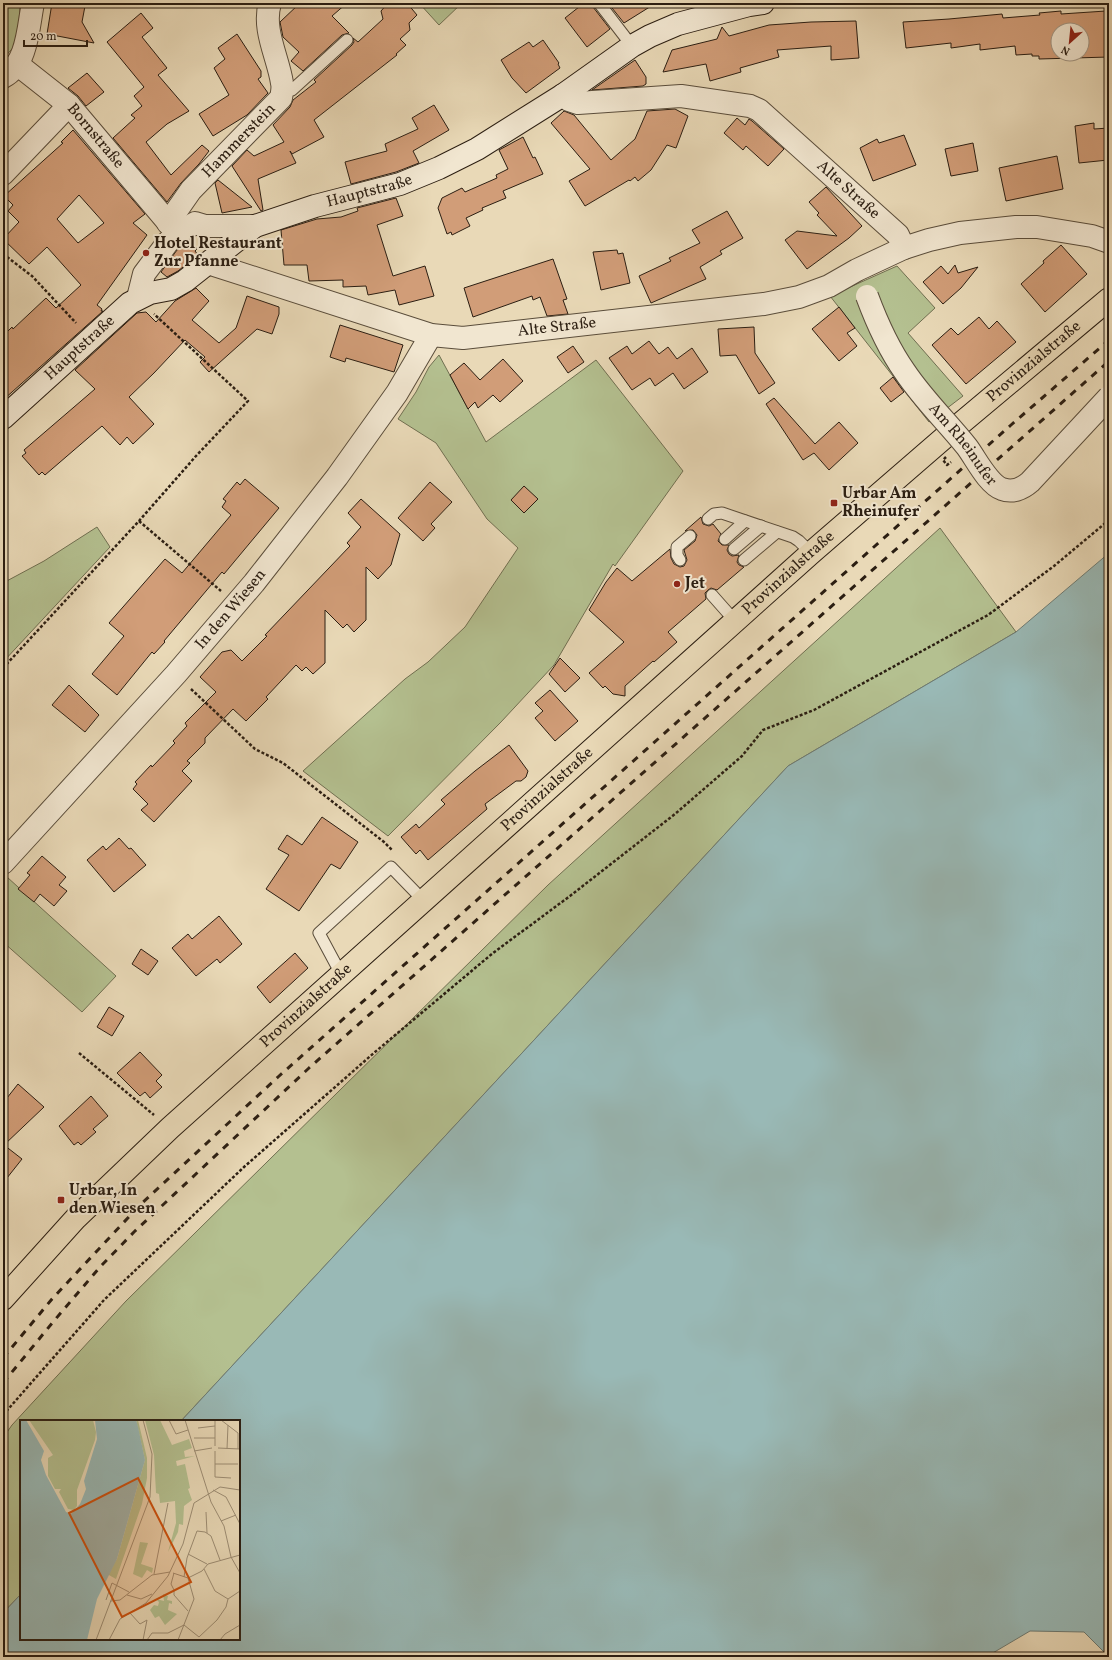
<svg xmlns="http://www.w3.org/2000/svg" width="1112" height="1660" font-family="Vollkorn,serif">
<style>
.green{fill:#b4c090;stroke:#706f51}
.water{fill:#99b9b6;stroke:#6d7b74}
.building{fill:#d19d78;stroke:#2b1e12;fill-rule:evenodd}
.lines{fill:none;stroke-linecap:round;stroke-linejoin:round}
.lane-casing{stroke:#5a4d3b;stroke-width:13}
.street-casing{stroke:#5a4d3b;stroke-width:24}
.secondary-casing{stroke:#2b1e12;stroke-width:24}
.primary-casing{stroke:#2b1e12;stroke-width:24}
.path{stroke:#2b1e12;stroke-width:2.5;stroke-dasharray:3 2;stroke-linecap:butt}
.lane{stroke:#f1e6d0;stroke-width:11}
.street{stroke:#f1e6d0;stroke-width:22}
.secondary{stroke:#f1e6d0;stroke-width:22}
.primary{stroke:#e9d9b7;stroke-width:22}
.rail{stroke:#2b1e12;stroke-width:3;stroke-dasharray:7 7;stroke-linecap:butt}
.street-bridge-casing{stroke:#5a4d3b;stroke-width:24;stroke-linecap:butt}
.path-bridge{stroke:#2b1e12;stroke-width:2.5;stroke-dasharray:3 2;stroke-linecap:butt}
.street-bridge{stroke:#f1e6d0;stroke-width:22}
.poi-dot{fill:#8f2418;stroke:#f1e6d0;stroke-width:1.5}
.labels{text-anchor:middle;dominant-baseline:central;stroke-width:4;stroke-linejoin:round;paint-order:stroke}
.street-label{font-size:16px;fill:#2b1e12;stroke:#f1e6d0}
.poi-label{font-size:16px;font-weight:bold;fill:#2b1e12;stroke:#f1e6d0;text-anchor:start}
.inset-river{fill:none;stroke:#99b9b6;stroke-width:2}
.inset-road{fill:none;stroke:#9d8e75;stroke-width:1}
.view{fill:#cc500d;fill-opacity:0.15;stroke:#cc500d;stroke-width:2}
.inset-edge{fill:none;stroke:#2b1e12;stroke-width:2}
</style>
<rect width="100%" height="100%" fill="#e9d9b7"/>
<filter id="stains"><feTurbulence type="fractalNoise" baseFrequency=".005" numOctaves="4"/><feColorMatrix values="0 0 0 0 .2 0 0 0 0 .09 0 0 0 0 .02 0 0 0 .5 -.17"/></filter>
<radialGradient id="worn" r=".72"><stop offset=".6" stop-color="#630" stop-opacity="0"/><stop offset="1" stop-color="#630" stop-opacity=".3"/></radialGradient>
<g class="green">
<polygon points="3,3 20,5 18,42 3,59"/>
<polygon points="419,3 462,3 439,25"/>
<polygon points="897,266 935,308 908,333 963,396 929,422 830,296"/>
<polygon points="439,355 486,442 596,360 683,471 615,566 613,564 554,665 501,722 388,836 303,771 405,679 428,662 465,627 518,548 487,519 436,443 398,419 416,392 429,367"/>
<polygon points="97,527 110,547 3,662 3,583 44,561"/>
<polygon points="940,528 1016,632 788,766 181,1421 21,1421 21,1594 3,1613 3,1438 12,1425 126,1301 548,885"/>
<polygon points="7,877 116,976 82,1012 3,942 3,882"/>
</g>
<polygon class="water" points="1109,553 1109,1657 1084,1632 1030,1631 986,1657 3,1657 3,1613 21,1594 21,1639 239,1639 239,1421 181,1421 788,766 1016,632"/>
<g class="building">
<polygon points="52,3 71,3 85,6 82,22 94,43 47,34"/>
<polygon points="300,3 347,3 332,16 349,33 342,35 303,71 291,61 299,52 283,37 280,22"/>
<polygon points="388,3 407,3 417,15 409,23 410,30 400,39 406,45 396,54 397,55 314,120 324,137 292,154 290,151 296,163 258,179 263,210 261,211 232,166 247,150 254,156 284,142 273,125 290,107 293,100 316,82 314,80 352,45 354,42 353,38 358,42 383,19 381,11"/>
<polygon points="584,3 592,3 593,7 610,29 587,47 565,18"/>
<polygon points="608,3 656,3 624,23"/>
<path d="M1061,11V14L1106,11V14H1109V57L1039,59V56H1032V54L1016,55L1015,46L980,50V44L951,48V43L906,48L903,22L949,19L1002,14L1003,18L1040,15L1039,13ZM1058,30H1082V54H1058Z"/>
<polygon points="141,13 153,28 142,37 167,68 158,75 189,111 167,124 146,142 171,175 202,145 209,151 199,164 181,183 167,202 113,138 135,118 131,115 142,106 134,96 144,87 107,42"/>
<polygon points="856,21 859,58 831,60 831,46 777,50 779,57 740,68 741,72 710,81 706,64 663,72 672,50 717,39 722,27 729,36 769,25 811,22"/>
<polygon points="237,34 261,71 261,77 258,79 268,93 247,115 213,136 199,114 229,95 214,68 225,59 218,48"/>
<polygon points="543,40 559,63 558,64 560,68 526,93 512,78 501,60 529,42 533,47"/>
<polygon points="635,60 646,77 646,84 643,86 592,90"/>
<polygon points="87,73 104,92 86,106 78,96 68,88"/>
<polygon points="434,105 449,130 413,151 419,163 396,172 351,184 345,162 387,151 385,144 418,129 412,118"/>
<polygon points="675,109 688,116 676,148 667,145 651,170 638,181 635,177 630,181 629,180 585,206 569,181 590,169 551,123 564,111 574,115 611,160 635,139 647,111"/>
<polygon points="737,118 745,125 749,119 752,121 784,149 768,166 746,146 743,150 724,133"/>
<polygon points="1094,123 1094,129 1109,128 1108,160 1079,163 1075,126"/>
<path d="M73,130L145,214L133,223L147,235L97,305L102,309L101,311H103L3,400V336L12,327L13,329L46,298L56,308L81,285L47,247L29,264L3,239L19,222L8,211L13,205L4,196L63,143L61,142ZM79,195L104,223L78,243L57,219Z"/>
<polygon points="904,135 916,165 873,181 860,148 877,139 879,143"/>
<polygon points="523,137 533,158 535,157 543,174 503,191 506,198 482,208 483,210 466,218 470,226 452,235 451,232 447,234 438,208 442,198 462,188 465,192 497,178 496,175 508,169 499,150"/>
<polygon points="973,143 978,171 951,176 945,149"/>
<polygon points="1057,156 1063,189 1006,201 999,168"/>
<polygon points="218,180 252,207 222,213 215,183"/>
<polygon points="826,187 862,226 849,238 807,269 785,240 797,231 837,236 817,215 819,213 809,202"/>
<polygon points="396,198 403,216 377,225 393,276 425,266 434,296 399,305 395,290 368,295 366,286 343,287 343,280 309,281 307,265 284,265 281,230 317,219 341,217 358,211 357,208"/>
<polygon points="727,211 743,238 720,251 722,254 700,267 706,279 651,303 639,276 671,261 669,258 700,243 692,230"/>
<polygon points="190,240 197,249 195,251 198,255 178,271 167,277 161,272 177,250"/>
<polygon points="1061,245 1087,274 1045,312 1021,284 1044,263 1043,261"/>
<polygon points="617,250 618,254 623,253 630,283 601,290 593,252"/>
<polygon points="553,259 567,299 563,300 568,314 547,316 540,297 533,300 532,296 473,317 464,288"/>
<polygon points="955,265 958,273 978,267 961,288 943,304 923,282 941,266 948,274"/>
<polygon points="196,288 209,301 192,320 219,343 236,328 247,296 279,307 279,314 272,334 257,329 209,372 200,362 205,357 185,340 154,373 129,397 154,424 133,444 127,437 120,445 102,426 45,475 42,472 39,475 22,456 26,453 24,450 95,389 75,370 137,313 146,312 156,322 175,301"/>
<polygon points="839,307 855,328 847,333 857,346 839,361 812,329"/>
<polygon points="979,317 989,329 997,321 1016,342 966,384 932,345 951,328 958,335"/>
<polygon points="340,325 403,345 394,372 346,358 345,362 330,357"/>
<polygon points="754,327 755,353 775,383 759,394 736,355 720,356 718,329"/>
<polygon points="649,341 659,354 668,347 677,359 692,348 708,372 684,389 673,373 655,386 650,378 632,390 609,358 627,346 632,354"/>
<polygon points="573,346 584,362 568,373 557,357"/>
<polygon points="503,359 523,381 500,402 493,395 478,408 475,402 468,409 450,375 464,363 480,380"/>
<polygon points="893,377 904,392 891,402 880,388"/>
<polygon points="774,398 815,444 839,422 858,443 829,470 814,453 803,460 766,404"/>
<polygon points="245,479 279,508 224,574 222,572 164,641 165,642 154,654 152,652 117,695 92,674 124,636 109,623 165,559 182,573 231,515 222,507 226,501 223,499 237,482 240,485"/>
<polygon points="430,482 452,502 431,524 435,528 423,541 398,518"/>
<polygon points="524,486 538,499 524,513 511,500"/>
<polygon points="361,499 400,534 391,565 378,579 366,567 366,620 354,632 347,624 343,628 325,610 325,663 313,674 306,667 302,671 296,665 266,697 268,699 246,721 233,709 205,738 205,743 187,761 190,763 182,771 192,781 154,822 141,810 148,804 133,789 137,784 135,782 151,765 152,767 175,743 173,741 187,726 185,723 216,692 200,677 222,652 231,650 242,661 267,636 265,635 350,546 347,543 361,527 348,513"/>
<polygon points="701,517 703,524 709,526 713,524 721,534 718,541 722,545 729,545 727,550 729,554 732,556 739,555 737,562 739,565 744,567 717,590 711,588 708,590 705,593 706,599 668,632 677,642 654,662 653,661 625,686 625,696 613,694 605,686 603,688 589,673 624,642 589,610 606,582 617,568 632,581 670,549 671,558 674,564 680,567 684,566 687,560 684,550 695,541 697,535 693,530 685,531"/>
<polygon points="560,658 580,678 565,692 549,674"/>
<polygon points="69,685 99,715 85,732 52,705"/>
<polygon points="550,690 578,721 555,741 535,718 543,711 535,703"/>
<polygon points="509,745 528,771 526,777 521,781 516,781 485,804 487,809 428,860 420,850 416,854 401,837 416,824 419,828 445,804 441,800 475,771"/>
<polygon points="322,817 358,842 340,869 331,864 299,911 266,889 289,855 278,849 287,835 302,845"/>
<polygon points="119,838 129,849 131,848 146,865 114,892 87,860 103,846 106,850"/>
<polygon points="42,856 66,877 59,885 67,891 54,906 40,894 34,902 18,889 30,875 27,873"/>
<polygon points="219,916 242,944 220,963 217,959 196,976 172,948 188,934 192,939"/>
<polygon points="141,949 158,961 148,975 132,964"/>
<polygon points="295,953 308,968 270,1003 257,987"/>
<polygon points="109,1007 124,1016 112,1036 97,1027"/>
<polygon points="140,1052 162,1075 156,1081 162,1087 150,1098 145,1092 140,1096 117,1073"/>
<polygon points="18,1084 44,1107 4,1145 22,1159 3,1183 3,1103"/>
<polygon points="91,1096 108,1116 93,1129 96,1132 81,1145 78,1142 74,1145 59,1126"/>
</g>
<g class="lines">
<defs>
<g id="lane">
<polyline points="599,3 632,46"/>
<polyline points="282,91 292,90 347,40"/>
<polyline points="708,519 714,514 722,513 793,537 799,541 811,553"/>
<polyline points="725,539 745,521"/>
<polyline points="734,549 761,526"/>
<polyline points="680,560 677,555 677,547 690,536"/>
<polyline points="744,560 777,532"/>
<polyline points="712,595 735,621"/>
<polyline points="341,974 319,933 391,867 423,900"/>
</g>
<g id="street">
<path id="s1" d="M17,64L69,105L177,233"/>
<path d="M3,77C28,64 28,27 33,3"/>
<path id="s2" d="M563,95L569,100L578,103L681,96L750,106L759,110L898,235L904,248"/>
<polyline points="3,174 69,105"/>
<path id="s3" d="M168,223L191,190L281,98C282,93 283,87 282,83C278,57 262,29 270,3"/>
<path id="s4" d="M208,263L431,335L463,338L764,304L799,297L829,286L857,270L904,248L929,240L960,233L1016,227H1037L1092,236L1109,242"/>
<polyline points="138,298 144,274 168,242 177,233 195,223 205,226 255,226"/>
<path id="s5" d="M3,863L176,674L254,583L337,477L397,393L431,335"/>
</g>
<g id="secondary">
<path id="s6" d="M3,418L130,303L150,293L171,289L185,281L255,226L315,206L400,184L439,168L477,149L563,95L632,46L650,36L678,24L749,5L763,3"/>
</g>
<g id="primary">
<path id="s7" d="M3,1299L76,1218L170,1128L811,553L960,424L1109,299"/>
</g>
</defs>
<use href="#lane" class="lane-casing"/>
<use href="#street" class="street-casing"/>
<use href="#secondary" class="secondary-casing"/>
<use href="#primary" class="primary-casing"/>
<g class="path">
<polyline points="3,254 32,276 76,323"/>
<polyline points="139,521 221,591"/>
<polyline points="3,668 139,521 196,456 248,401 154,314"/>
<polyline points="191,689 255,749 283,763 384,842 393,851"/>
<polyline points="79,1053 154,1115"/>
<polyline points="3,1415 104,1300 244,1167 375,1052 493,953 570,896 675,814 742,756 763,730 814,710 988,615 1054,566 1109,520"/>
</g>
<use href="#lane" class="lane"/>
<use href="#street" class="street"/>
<use href="#secondary" class="secondary"/>
<use href="#primary" class="primary"/>
<g class="rail">
<polyline points="3,1358 52,1299 140,1205 278,1077 1011,425 1109,340"/>
<polyline points="3,1383 53,1322 100,1267 134,1232 309,1068 1109,361"/>
</g>
<defs>
<g id="street-bridge">
<path id="s8" d="M867,296C877,323 888,348 905,372C923,399 947,422 967,447C976,459 988,484 1002,489C1012,493 1022,489 1030,482L1109,397"/>
</g>
</defs>
<use href="#street-bridge" class="street-bridge-casing"/>
<polyline class="path-bridge" points="946,457 943,460 947,465 951,462"/>
<use href="#street-bridge" class="street-bridge"/>
</g>
<g class="poi-dot">
<circle cx="146" cy="253" r="4"/>
<rect x="830" y="499" width="8" height="8" rx="2"/>
<circle cx="677" cy="584" r="4"/>
<rect x="57" y="1196" width="8" height="8" rx="2"/>
</g>
<g class="labels">
<g class="street-label">
<text stroke="none"><textPath href="#s1" startOffset="107">Bornstraße</textPath></text>
<text stroke="none"><textPath href="#s3" startOffset="109">Hammerstein</textPath></text>
<text stroke="none"><textPath href="#s6" startOffset="440">Hauptstraße</textPath></text>
<text stroke="none"><textPath href="#s2" startOffset="320">Alte Straße</textPath></text>
<text stroke="none"><textPath href="#s4" startOffset="361">Alte Straße</textPath></text>
<text stroke="none"><textPath href="#s6" startOffset="104">Hauptstraße</textPath></text>
<text stroke="none"><textPath href="#s7" startOffset="1394">Provinzialstraße</textPath></text>
<text stroke="none"><textPath href="#s8" startOffset="178">Am Rheinufer</textPath></text>
<text stroke="none"><textPath href="#s7" startOffset="1070">Provinzialstraße</textPath></text>
<text stroke="none"><textPath href="#s5" startOffset="341">In den Wiesen</textPath></text>
<text stroke="none"><textPath href="#s7" startOffset="746">Provinzialstraße</textPath></text>
<text stroke="none"><textPath href="#s7" startOffset="422">Provinzialstraße</textPath></text>
</g>
<g class="poi-label">
<text x="154" y="244">Hotel Restaurant<tspan x="154" dy="18">Zur Pfanne</tspan></text>
<text x="842" y="494">Urbar Am<tspan x="842" dy="18">Rheinufer</tspan></text>
<text x="685" y="584">Jet</text>
<text x="69" y="1191">Urbar, In<tspan x="69" dy="18">den Wiesen</tspan></text>
</g>
</g>
<g transform="translate(20 1420)">
<rect width="220" height="220" fill="#e9d9b7"/>
<path d="M9,0H73L76,12L75,20L57,70V86L54,90L48,89L39,72L41,69H35L28,56V38L33,35ZM116,0H118L127,38V58L122,84L96,159L87,154L97,139L125,40ZM125,0H140L152,25L169,19L172,28L164,31L165,37L175,36L156,41L157,46L165,44L170,68L168,69L172,80L164,86L163,105L159,104L158,112L148,132L156,103L155,81L140,83L139,74L136,73L134,35ZM120,122L128,123L121,144L133,148L132,153L127,150L122,158L113,154ZM143,174L148,176L147,180L152,181V184L149,183L148,190L157,194L145,205L139,196L135,198L130,190L134,185L138,186L139,182L136,179L144,181Z" fill="#b4c090"/>
<path d="M0,0H6L24,31L21,40L26,55L46,92L51,94L60,84L66,69L64,61L77,19L75,0H116L118,7L125,40L97,139L77,179L67,220H0Z" fill="#99b9b6"/>
<path class="inset-river" d="M0,41L28,96L47,169L42,220"/>
<path class="inset-road" d="M149,0L156,14L168,10M165,0L191,82L204,106L211,137L220,153M201,0L218,13V29M178,8L195,6M174,18H195M195,26V0M198,28L220,29M207,29L208,5M174,31L192,28M195,31V57L211,58M195,44H218M193,70L206,77L220,104M186,92L187,113M201,101L216,95M168,134L187,144M184,149L195,171L208,179M153,153L168,158L182,151L188,144L220,135M154,153L151,164L154,170V175L168,191M134,154L148,83M164,157L167,138L177,111L185,112L191,116L200,140M107,175L121,179L132,174M208,179L220,171M86,180L92,163L109,172M91,181L100,180L132,155L150,152M110,193L120,204L127,200L123,220M164,205L179,217L197,200L206,187L208,179M76,220L130,77L132,34L123,0M89,220L100,199L126,183L148,156L163,124L174,83L200,67L220,70M127,220L132,213H148L164,205M158,220L174,179L168,158M200,220L205,214L220,205"/>
<path class="view" d="M118,58L171,162L102,197L49,93Z"/>
<rect width="220" height="220" class="inset-edge"/>
</g>
<rect width="1112" height="1660" fill="none" stroke="#e9d9b7" stroke-width="16"/>
<rect x="4" y="4" width="1104" height="1652" fill="none" stroke="#2b1e12" stroke-width="2"/>
<rect x="8" y="8" width="1096" height="1644" fill="none" stroke="#2b1e12"/>
<g transform="translate(1070 42) rotate(207)"><circle r="19" fill="#f1e6d0" stroke="#a29684"/>
<path d="M0-3L7 15L0 10L-7 15Z" fill="#8f2418"/>
<text y="-6" font-size="11" font-weight="bold" text-anchor="middle" fill="#2b1e12">N</text>
</g>
<path d="M24 40v6h63v-6" fill="none" stroke="#2b1e12" stroke-width="2"/>
<text x="30" y="40" font-size="12" fill="#2b1e12" stroke="#f1e6d0" stroke-width="3" paint-order="stroke">20 m</text>
<rect width="100%" height="100%" filter="url(#stains)"/>
<rect width="100%" height="100%" fill="url(#worn)"/>
</svg>
